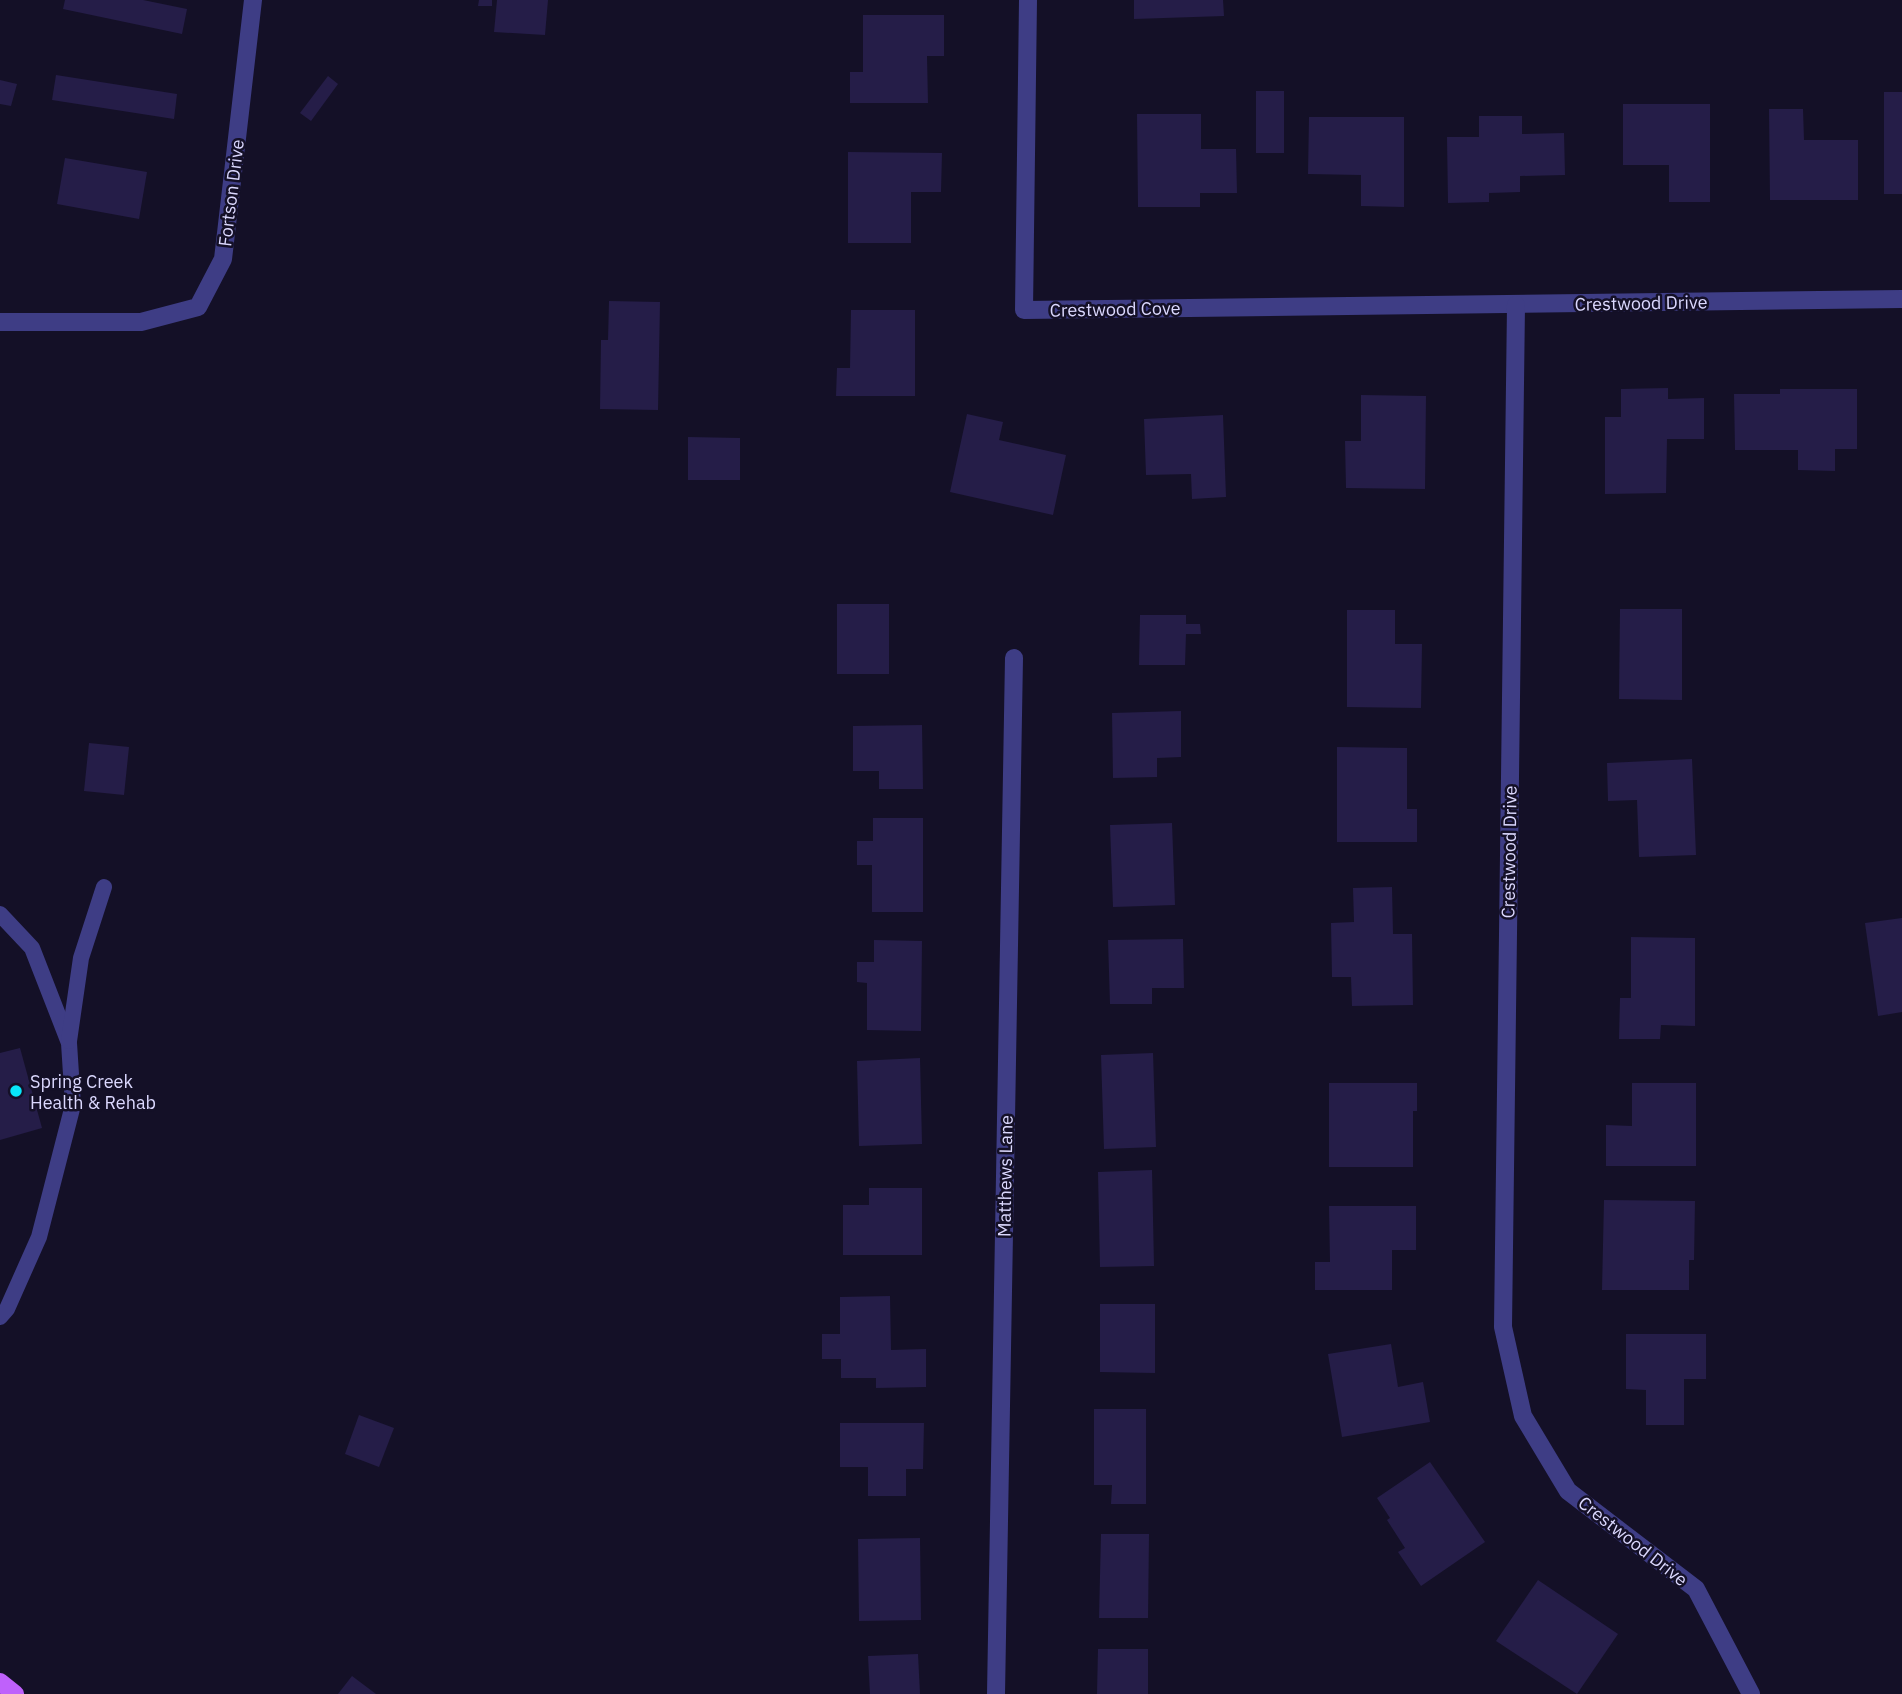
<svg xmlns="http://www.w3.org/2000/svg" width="1902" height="1694" font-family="'IBM Plex Sans',sans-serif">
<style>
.building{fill:#251d48}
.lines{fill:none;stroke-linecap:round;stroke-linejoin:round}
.lane{stroke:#3e3d85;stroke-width:16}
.street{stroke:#3e3d85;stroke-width:18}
.primary{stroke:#bf61fb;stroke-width:18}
.poi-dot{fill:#08e6f9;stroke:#141027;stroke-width:2.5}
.labels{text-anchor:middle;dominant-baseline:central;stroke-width:5;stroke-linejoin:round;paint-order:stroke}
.street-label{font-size:18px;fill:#dbd8fe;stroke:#141027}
.poi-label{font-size:18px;fill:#dbd8fe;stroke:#141027;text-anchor:start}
</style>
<rect width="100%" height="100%" fill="#141027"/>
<g class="building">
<polygon points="65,0 143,0 187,9 182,34 63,9"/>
<polygon points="479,0 492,0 492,6 478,6"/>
<polygon points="497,0 548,0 545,35 494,32"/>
<polygon points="1134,0 1223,0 1224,16 1134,19"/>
<polygon points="863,15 944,15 944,56 927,56 928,103 850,103 850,72 863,72"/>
<polygon points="56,75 177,94 174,119 52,100"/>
<polygon points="328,76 338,84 311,121 300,113"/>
<polygon points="0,80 17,84 11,106 0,104"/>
<rect x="1256" y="91" width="28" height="62"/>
<rect x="1884" y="92" width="18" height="102"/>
<polygon points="1623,104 1710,104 1710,202 1669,202 1669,165 1623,165"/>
<polygon points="1769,109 1803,109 1804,140 1858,140 1858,200 1770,200"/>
<polygon points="1137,114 1201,114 1201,149 1236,149 1237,193 1200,193 1200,207 1138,207"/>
<polygon points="1479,116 1522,116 1522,134 1564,133 1565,175 1520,176 1520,192 1489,193 1489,202 1448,203 1447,137 1479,137"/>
<polygon points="1309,117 1404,117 1404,207 1361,206 1361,175 1308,174"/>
<polygon points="848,152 942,153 941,192 911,192 911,243 848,243"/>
<polygon points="65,158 147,172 139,219 57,204"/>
<polygon points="609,301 660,302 658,410 600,409 601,340 608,340"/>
<polygon points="851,310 915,310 915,396 836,396 837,368 850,368"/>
<polygon points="1668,388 1668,399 1704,398 1704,439 1667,439 1666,493 1605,494 1605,417 1621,417 1621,389"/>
<polygon points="1780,389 1857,389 1857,449 1835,449 1835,471 1798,470 1798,450 1735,450 1734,394 1780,394"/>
<polygon points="1361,395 1426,396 1425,489 1346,488 1345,441 1361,441"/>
<polygon points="967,414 1003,422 999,440 1066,455 1053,515 950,492"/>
<polygon points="1223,415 1226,497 1192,499 1191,474 1146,475 1144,419"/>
<polygon points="688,437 740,438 740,480 688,480"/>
<rect x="837" y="604" width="52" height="70"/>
<polygon points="1620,609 1682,609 1682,700 1619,699"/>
<polygon points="1347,610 1395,610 1395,644 1422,644 1421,708 1347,707"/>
<polygon points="1140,615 1186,615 1186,624 1200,624 1201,634 1186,634 1185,665 1139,665"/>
<polygon points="1181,711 1181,757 1157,758 1157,777 1113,778 1112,713"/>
<polygon points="922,725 923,789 879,789 879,771 853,771 853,726"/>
<polygon points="89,743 129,747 124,795 84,791"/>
<polygon points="1337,747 1407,748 1407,809 1417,809 1417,842 1337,842"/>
<polygon points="1692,759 1696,855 1639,857 1637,800 1608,801 1607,763"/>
<polygon points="873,818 923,818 923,912 872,912 872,865 857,865 857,841 873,841"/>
<polygon points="1172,823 1175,905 1113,907 1110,825"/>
<polygon points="1392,887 1393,934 1412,934 1413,1005 1352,1006 1351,977 1332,977 1331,923 1354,922 1353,888"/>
<polygon points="1902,918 1902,1012 1878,1016 1865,923"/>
<polygon points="1631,937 1695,938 1695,1026 1661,1025 1660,1039 1619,1039 1620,998 1631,998"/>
<polygon points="1183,939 1184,988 1152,988 1152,1004 1110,1004 1108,940"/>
<polygon points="874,940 922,941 921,1031 867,1030 867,983 857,982 857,962 874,962"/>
<polygon points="20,1048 42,1128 0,1140 0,1053"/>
<polygon points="1153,1053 1156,1147 1104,1149 1101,1055"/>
<polygon points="920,1058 922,1144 859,1146 857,1061"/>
<polygon points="1329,1083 1417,1083 1417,1111 1413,1111 1413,1167 1329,1167"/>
<polygon points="1632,1083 1696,1083 1696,1166 1606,1166 1606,1125 1632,1126"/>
<polygon points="1152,1170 1154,1266 1100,1267 1098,1172"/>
<polygon points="869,1188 922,1188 922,1255 843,1255 843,1205 869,1205"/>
<polygon points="1604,1200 1695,1201 1694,1260 1689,1260 1689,1290 1602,1290"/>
<polygon points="1329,1206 1416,1206 1416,1250 1392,1250 1392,1290 1315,1290 1315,1262 1330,1262"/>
<polygon points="890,1296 891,1350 926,1349 926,1387 876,1388 876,1378 841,1378 841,1359 822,1359 822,1334 840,1334 840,1297"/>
<polygon points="1100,1304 1155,1304 1155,1373 1100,1372"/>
<polygon points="1626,1334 1706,1334 1706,1379 1684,1379 1684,1425 1646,1425 1646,1390 1626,1389"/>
<polygon points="1391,1344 1398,1387 1423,1382 1430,1422 1342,1437 1328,1354"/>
<polygon points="1094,1409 1146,1409 1146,1504 1111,1504 1112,1485 1094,1485"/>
<polygon points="359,1415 394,1428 379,1467 345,1454"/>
<polygon points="840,1423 924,1423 923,1469 906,1469 906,1496 868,1496 868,1467 840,1467"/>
<polygon points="1430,1462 1485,1542 1421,1586 1398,1552 1405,1548 1387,1520 1390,1518 1377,1498"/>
<polygon points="1101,1534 1149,1534 1148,1618 1099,1618"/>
<polygon points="920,1538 921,1620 859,1621 858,1539"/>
<polygon points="1538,1580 1618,1634 1577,1694 1496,1641"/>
<polygon points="1098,1649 1148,1649 1148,1694 1097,1694"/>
<polygon points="918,1654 920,1694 870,1694 868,1656"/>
<polygon points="352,1676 376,1694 338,1694"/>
</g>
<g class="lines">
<g class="lane">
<polyline points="0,914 32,948 69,1043 73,1105 39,1237 7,1309 0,1317"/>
<polyline points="69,1041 81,958 104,887"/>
</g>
<g class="street">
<polyline points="1028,0 1024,310 1902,299"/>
<polyline points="1516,305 1503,1327 1523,1416 1568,1491 1696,1589 1751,1694"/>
<polyline points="0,322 141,322 198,307 223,259 253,0"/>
<polyline points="996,1694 1014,658"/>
</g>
<polyline class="primary" points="0,1682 15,1694"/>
</g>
<circle class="poi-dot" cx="16" cy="1091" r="7"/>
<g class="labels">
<g class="street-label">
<text transform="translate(231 193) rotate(-83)">Fortson Drive</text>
<text transform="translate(1641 303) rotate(-1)">Crestwood Drive</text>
<text transform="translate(1115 309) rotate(-1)">Crestwood Cove</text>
<text transform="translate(1509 852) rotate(-89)">Crestwood Drive</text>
<text transform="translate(1005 1176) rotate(-89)">Matthews Lane</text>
<text transform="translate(1633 1541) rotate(38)">Crestwood Drive</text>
</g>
<g class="poi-label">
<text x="30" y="1081">Spring Creek<tspan x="30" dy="21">Health &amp; Rehab</tspan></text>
</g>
</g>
</svg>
